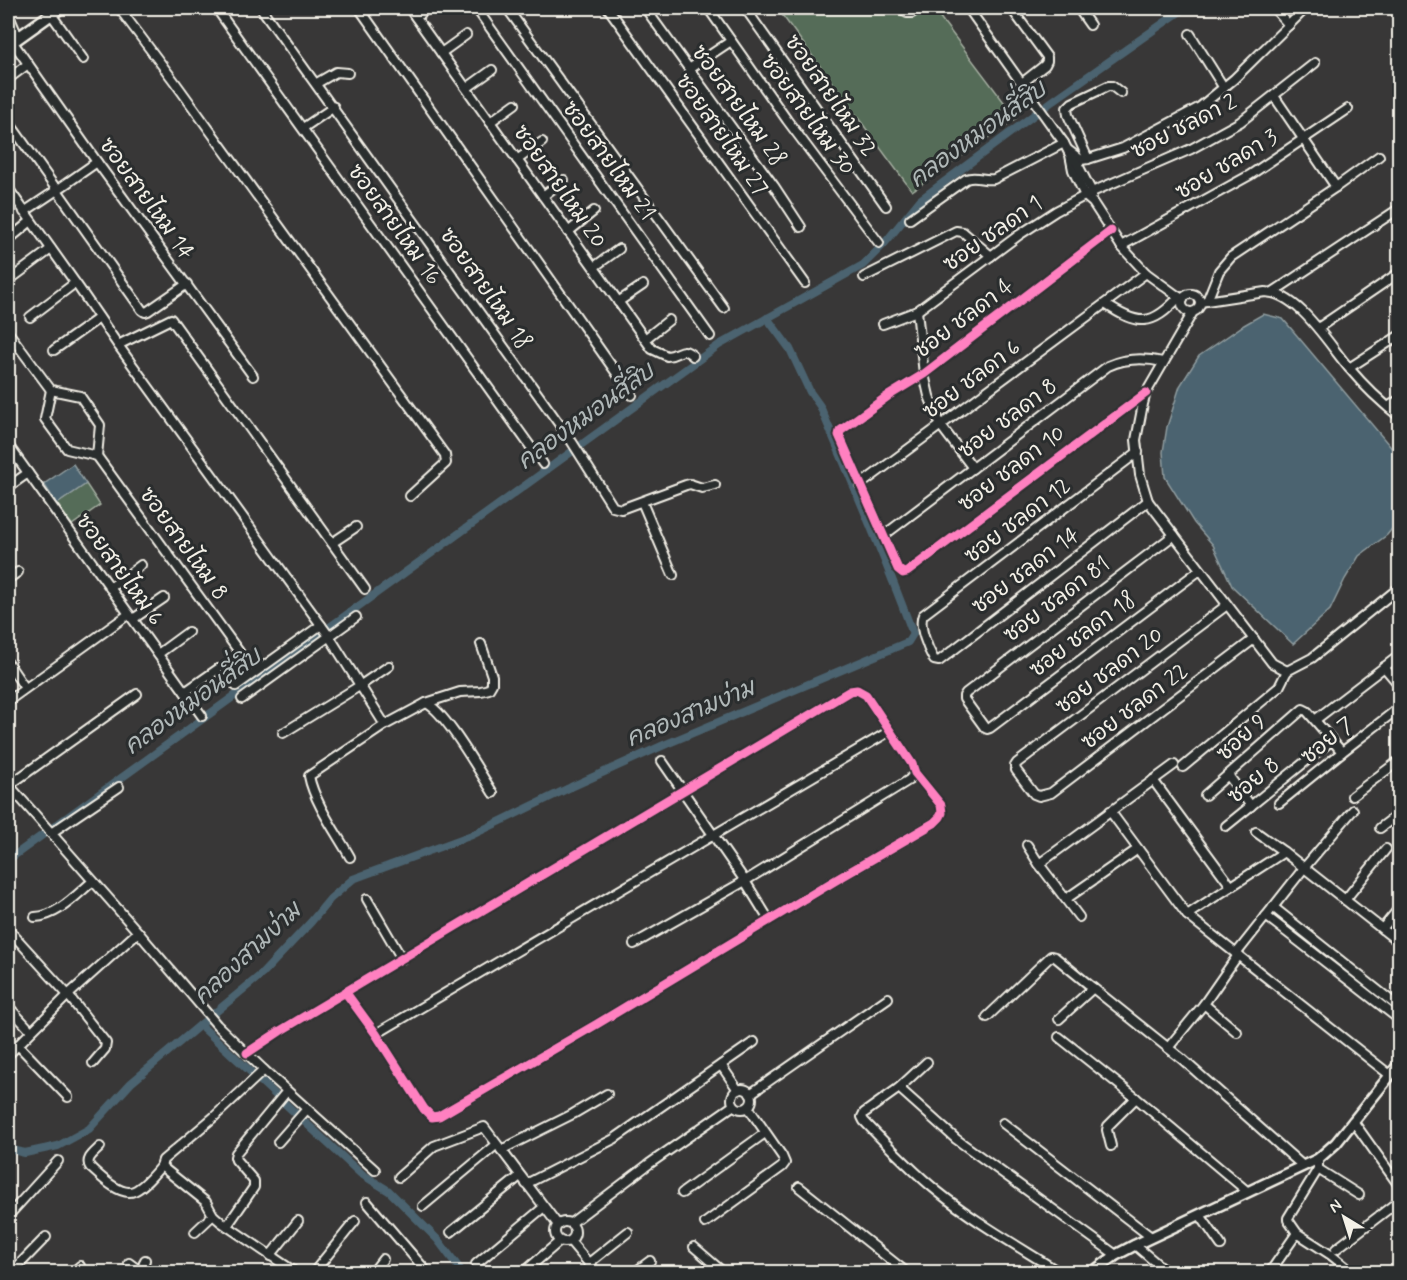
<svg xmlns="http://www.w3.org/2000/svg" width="1407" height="1280" font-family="Mynerve,'Playpen Sans Thai',sans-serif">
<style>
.green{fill:#556c58;stroke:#a4aea0;stroke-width:1.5}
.water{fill:#4b636f;stroke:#8f9c9f;stroke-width:1.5}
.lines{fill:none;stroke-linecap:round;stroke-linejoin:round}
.canal{stroke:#4b636f;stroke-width:8}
.minor-casing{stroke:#f4f1e8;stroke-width:12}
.tertiary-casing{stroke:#f4f1e8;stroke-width:14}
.secondary-casing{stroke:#f4f1e8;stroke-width:15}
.minor{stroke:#2a2d2e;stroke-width:8}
.tertiary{stroke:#2a2d2e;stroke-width:9}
.secondary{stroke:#2a2d2e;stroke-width:10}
.cycleway-casing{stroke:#2a2d2e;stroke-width:13}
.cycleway{stroke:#ff80c0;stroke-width:9}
.labels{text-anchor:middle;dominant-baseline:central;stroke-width:6;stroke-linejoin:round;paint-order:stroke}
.street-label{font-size:22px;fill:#f4f1e8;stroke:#2a2d2e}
.water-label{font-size:24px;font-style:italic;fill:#b0b8b8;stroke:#2a2d2e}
</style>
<rect width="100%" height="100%" fill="#383737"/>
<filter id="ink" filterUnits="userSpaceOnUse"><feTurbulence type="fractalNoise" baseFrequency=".0167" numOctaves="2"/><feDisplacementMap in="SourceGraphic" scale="12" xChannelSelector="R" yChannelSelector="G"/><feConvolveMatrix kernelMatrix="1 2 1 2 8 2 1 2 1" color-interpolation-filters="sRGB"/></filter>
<g filter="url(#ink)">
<g class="green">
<polygon points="777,8 933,8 1016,118 912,191"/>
<polygon points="86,484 100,505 72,525 57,504"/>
</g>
<g class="water">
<polygon points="1263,314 1283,319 1400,458 1399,520 1387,535 1359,556 1345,579 1330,610 1293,644 1232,586 1213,545 1194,523 1165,477 1163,452 1167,427 1180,386 1199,356 1244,325"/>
<polygon points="73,464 86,484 57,504 44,484"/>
</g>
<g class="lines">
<g class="canal">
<polyline points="8,860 719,345 863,265 884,244 920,200 1054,100 1185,8"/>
<path d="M200,1025L262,974L311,922L330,899L353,879L472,835L571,787L664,745L908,642L913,634C885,557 852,482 820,406L810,392L790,349L767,318"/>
<polyline points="8,1149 25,1153 58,1146 89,1129 131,1083 200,1025 360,1173 389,1191 438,1240 462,1272"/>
</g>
<defs>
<g id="minor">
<polyline points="119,8 174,81 445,455 446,463 410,496"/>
<polyline points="216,8 543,464"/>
<polyline points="261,8 572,442 613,507 621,509 686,485 690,484 702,488 715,485"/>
<polyline points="359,8 632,395"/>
<path d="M409,8L652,349L667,356C680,355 681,345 693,356"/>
<polyline points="476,8 710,336"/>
<polyline points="507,8 724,308"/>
<polyline points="608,8 805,283"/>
<polyline points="645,8 774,186 801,227"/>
<polyline points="708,8 787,120 879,243"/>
<polyline points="745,8 886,206"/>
<polyline points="901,8 907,13 912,13 917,8"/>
<polyline points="968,8 1064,143 1070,155 1073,170 1085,196 1093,203 1121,246 1146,273 1183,300"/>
<polyline points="1011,8 1047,57 1047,61 1045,65 1022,83"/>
<polyline points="1078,8 1090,25"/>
<polyline points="1274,8 1289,25"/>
<polyline points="8,13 18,37"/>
<polyline points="51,14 83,59"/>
<polyline points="416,17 428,8"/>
<polyline points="1190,34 1224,88"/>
<polyline points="1398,34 1400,33"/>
<polyline points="12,41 97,162 253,376"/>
<polyline points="441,53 466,35"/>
<polyline points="689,69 731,41"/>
<polyline points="8,79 28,64"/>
<polyline points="317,83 336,72 348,73"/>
<polyline points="467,88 492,70"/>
<polyline points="1274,96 1336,187"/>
<polyline points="8,121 142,310 145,312 148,311 187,284"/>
<polyline points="490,122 515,104"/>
<polyline points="303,128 334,107"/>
<polyline points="1068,150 1081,160 1088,159 1123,148 1200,107 1234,79 1306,8"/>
<polyline points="1071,156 1077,163 1092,192 1092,195"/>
<polyline points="1088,159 1068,115 1067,108 1072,103 1108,86 1112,86 1121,93"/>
<polyline points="517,160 542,142"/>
<polyline points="8,188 79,288 118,345 329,636 385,725"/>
<polyline points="543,196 564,180"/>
<polyline points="24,212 57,190 97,162"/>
<path d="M910,219L966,179C976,175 984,181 994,179L1064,143"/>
<polyline points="1111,231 924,374 888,396 840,431 839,435 898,569 903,573 907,572 1146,393"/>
<polyline points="568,232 594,211"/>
<polyline points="8,240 31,221"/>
<polyline points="1121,246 1250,175 1348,109"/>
<polyline points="594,267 619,249"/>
<polyline points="864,277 956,231 963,232 991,256"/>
<polyline points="8,281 51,249"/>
<polyline points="1273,292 1400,208"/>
<circle cx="1191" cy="303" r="9"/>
<polyline points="1207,301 1219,271 1231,257 1336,187 1379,156"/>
<polyline points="618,302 643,285"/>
<path d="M1200,302L1265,292C1299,293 1329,345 1349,368C1364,386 1382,403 1400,417"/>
<path d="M1105,304C1138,326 1152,327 1179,297"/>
<polyline points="917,311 924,374 929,396 941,426 973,468"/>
<polyline points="1193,312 1146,393 1143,404 1136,440 1140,475 1148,501 1272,663 1287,671"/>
<polyline points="30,317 75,283"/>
<polyline points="883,324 917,311 1019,235 1056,211 1092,192 1191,149 1240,122 1315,63"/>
<polyline points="1318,328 1400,272"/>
<polyline points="8,332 51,390 80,396 100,425 97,456"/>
<polyline points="645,339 669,320"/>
<polyline points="118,345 171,319 365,589"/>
<polyline points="54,350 99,318"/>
<polyline points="1349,368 1400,335"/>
<polyline points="51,390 45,419 67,449 97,456 240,653"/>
<polyline points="1388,407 1400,399"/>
<polyline points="8,445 202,716"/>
<path d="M1138,452L923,615C918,626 928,649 934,660L939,661L1148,501"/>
<polyline points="860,485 1146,273"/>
<polyline points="8,487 28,473"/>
<polyline points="642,502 673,575"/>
<polyline points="1174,535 966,693 964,696 964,699 985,728 987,729 990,728 1200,570"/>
<path d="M883,536L1108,366C1126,358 1145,358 1163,362"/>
<polyline points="332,543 356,527"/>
<polyline points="8,579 18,572"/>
<polyline points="110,588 141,565"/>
<polyline points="1227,605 1017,763 1015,766 1016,770 1034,794 1039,796 1051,793 1254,639"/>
<polyline points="133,619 164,598"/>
<polyline points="158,654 188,632"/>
<polyline points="8,663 25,688"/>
<polyline points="1384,667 1400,686"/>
<polyline points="1287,671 1312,658 1400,587"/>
<polyline points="236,686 321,625"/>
<polyline points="185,692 218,669"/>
<polyline points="242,699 356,617"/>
<polyline points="8,701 129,614"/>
<polyline points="426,703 460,692 481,691 489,689 492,684 492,676 481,644"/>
<polyline points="1315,720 1400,655"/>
<polyline points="283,733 361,685 389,666"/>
<polyline points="662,761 745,881 769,920"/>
<polyline points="1183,767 1279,687 1287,671"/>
<polyline points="1228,775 1251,806"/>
<polyline points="1153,780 1231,886"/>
<polyline points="8,784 138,932 217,1025 264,1070 375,1170"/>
<polyline points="8,786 137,694"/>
<polyline points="1205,795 1303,709 1307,711 1342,752"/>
<polyline points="1352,796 1400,760"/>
<polyline points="1279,803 1342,752 1400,707"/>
<polyline points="1110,811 1187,915 1390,1075"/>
<polyline points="1226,826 1332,740"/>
<polyline points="1380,828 1400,813"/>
<polyline points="1256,832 1284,852 1400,943"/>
<polyline points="51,833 119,787"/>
<polyline points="1027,845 1039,864 1079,917"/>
<path d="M350,857C337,834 314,802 309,776L385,725L426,703C445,711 480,773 493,793"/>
<polyline points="1039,864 1174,765"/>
<polyline points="367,899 402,959"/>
<polyline points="1066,899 1138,849"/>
<polyline points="1345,900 1386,849"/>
<polyline points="1273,907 1400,1008"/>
<polyline points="1187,915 1284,852"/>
<polyline points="1266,916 1400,1020"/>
<path d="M35,917C58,916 76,895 93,881"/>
<polyline points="8,929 68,995 106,1043 105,1049 93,1063"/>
<polyline points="1382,929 1400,907"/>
<polyline points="634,944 745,881 909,780 915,773"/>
<polyline points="1236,954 1304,868 1353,810"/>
<polyline points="1204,1004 1237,1032"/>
<polyline points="8,1006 31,1031"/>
<polyline points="987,1017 1051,956 1055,957 1093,988"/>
<polyline points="1059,1019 1093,988 1182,1059 1303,1166"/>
<polyline points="376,1034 890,731"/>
<polyline points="1059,1037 1136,1098 1248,1192"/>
<polyline points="18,1045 68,1097"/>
<polyline points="1168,1048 1204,1004 1238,955"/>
<polyline points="247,1053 280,1031 850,691 857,690 866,695 912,764 915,773 941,805 942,813 940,817 934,823 836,880 597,1024 439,1116 432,1117 424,1109 376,1034 346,993"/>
<polyline points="8,1055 68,995 138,932"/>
<path d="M927,1062L899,1088L864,1113L862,1117L864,1121C887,1145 911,1170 937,1191C975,1222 1018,1246 1059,1272"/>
<polyline points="721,1065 738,1090"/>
<polyline points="899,1088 956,1139 1116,1255"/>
<circle cx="742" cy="1099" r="10"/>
<polyline points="750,1094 888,998"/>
<polyline points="1353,1121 1400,1187"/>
<polyline points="1003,1123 1151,1237"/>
<polyline points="278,1142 307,1109"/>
<polyline points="1111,1146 1107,1130 1108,1126 1136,1098"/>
<path d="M100,1147C94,1153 85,1159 90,1167C99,1175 120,1197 134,1191C144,1187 154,1174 161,1166L163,1160L215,1116L264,1070"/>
<polyline points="501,1150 573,1114 607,1094"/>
<polyline points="1318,1159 1318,1169 1288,1218 1288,1220 1297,1233 1331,1255 1352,1272"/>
<polyline points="161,1166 206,1202 213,1215 221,1222 295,1272"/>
<polyline points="1318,1169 1359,1195"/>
<polyline points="399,1177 434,1146 484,1127 558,1225"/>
<polyline points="526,1184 614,1139 754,1042"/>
<polyline points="799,1187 906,1272"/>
<polyline points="682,1193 765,1133"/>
<polyline points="367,1202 427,1272"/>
<polyline points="423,1206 496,1145"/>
<polyline points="1200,1215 1221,1245"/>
<polyline points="8,1216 58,1161"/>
<circle cx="565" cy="1232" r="10"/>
<polyline points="571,1223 649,1164 734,1105"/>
<polyline points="705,1223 782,1167 785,1163 782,1156 748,1107"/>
<polyline points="227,1226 254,1187 254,1181 236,1160 235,1157 236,1153 287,1091"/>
<polyline points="195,1232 213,1215"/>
<polyline points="451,1232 520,1176"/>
<polyline points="570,1241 596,1272"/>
<polyline points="1135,1245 1161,1267"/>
<polyline points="694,1247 723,1272"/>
<polyline points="1336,1249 1400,1200"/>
<polyline points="270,1256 298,1221"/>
<polyline points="129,1263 141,1272"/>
<polyline points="589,1263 628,1232"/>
<polyline points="476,1264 544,1207"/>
<polyline points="12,1272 46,1237"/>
<polyline points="73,1272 80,1266"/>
<polyline points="141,1272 145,1260"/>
<polyline points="314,1272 355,1221"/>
<polyline points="373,1272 383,1259"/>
<polyline points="524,1272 560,1241"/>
<polyline points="635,1272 650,1261"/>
<polyline points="1270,1272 1297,1233"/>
</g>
<polyline id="tertiary" points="1093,1272 1116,1255 1135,1245 1318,1159 1336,1143 1400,1063"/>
<polyline id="secondary" points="8,45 60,8"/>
</defs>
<use href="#minor" class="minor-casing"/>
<use href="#tertiary" class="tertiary-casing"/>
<use href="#secondary" class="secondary-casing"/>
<use href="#minor" class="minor"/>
<use href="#tertiary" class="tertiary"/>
<use href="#secondary" class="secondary"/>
<defs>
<g id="cycleway">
<polyline points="1111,231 924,374 888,396 840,431 839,435 898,569 903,573 907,572 1146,393"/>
<polyline points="247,1053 280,1031 850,691 857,690 866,695 912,764 915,773 941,805 942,813 940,817 934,823 836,880 597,1024 439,1116 432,1117 424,1109 376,1034 346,993"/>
</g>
</defs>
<use href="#cycleway" class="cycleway-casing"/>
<use href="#cycleway" class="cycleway"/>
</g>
</g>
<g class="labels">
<g class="street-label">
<text transform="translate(830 96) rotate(55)">ซอยสายไหม 32</text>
<text transform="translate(738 106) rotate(54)">ซอยสายไหม 28</text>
<text transform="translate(807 115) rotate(54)">ซอยสายไหม 30</text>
<text transform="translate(1184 127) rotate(-27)">ซอย ชลดา 2</text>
<text transform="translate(721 135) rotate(55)">ซอยสายไหม 27</text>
<text transform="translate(608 161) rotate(54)">ซอยสายไหม 21</text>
<text transform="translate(1227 165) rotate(-31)">ซอย ชลดา 3</text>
<text transform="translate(559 187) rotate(55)">ซอยสายไหม 20</text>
<text transform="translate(146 199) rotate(54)">ซอยสายไหม 14</text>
<text transform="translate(394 225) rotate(54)">ซอยสายไหม 16</text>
<text transform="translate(993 234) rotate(-35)">ซอย ชลดา 1</text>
<text transform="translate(485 289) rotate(55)">ซอยสายไหม 18</text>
<text transform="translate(964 319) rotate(-37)">ซอย ชลดา 4</text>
<text transform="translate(972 380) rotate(-37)">ซอย ชลดา 6</text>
<text transform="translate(1008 419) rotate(-37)">ซอย ชลดา 8</text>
<text transform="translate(1012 469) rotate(-37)">ซอย ชลดา 10</text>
<text transform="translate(1018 521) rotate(-37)">ซอย ชลดา 12</text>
<text transform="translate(183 544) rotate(54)">ซอยสายไหม 8</text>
<text transform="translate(119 570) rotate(54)">ซอยสายไหม 6</text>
<text transform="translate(1026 571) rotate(-37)">ซอย ชลดา 14</text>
<text transform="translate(1057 600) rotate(-37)">ซอย ชลดา 81</text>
<text transform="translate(1083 635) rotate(-37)">ซอย ชลดา 18</text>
<text transform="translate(1110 671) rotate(-37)">ซอย ชลดา 20</text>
<text transform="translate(1135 707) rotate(-37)">ซอย ชลดา 22</text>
<text transform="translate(1242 738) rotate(-42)">ซอย 9</text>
<text transform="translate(1328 741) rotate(-39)">ซอย 7</text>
<text transform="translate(1254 781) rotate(-39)">ซอย 8</text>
</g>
<g class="water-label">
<text transform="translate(978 135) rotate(-36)">คลองหมอนสี่สิบ</text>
<text transform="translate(586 417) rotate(-36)">คลองหมอนสี่สิบ</text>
<text transform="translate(193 702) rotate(-36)">คลองหมอนสี่สิบ</text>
<text transform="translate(691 714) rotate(-23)">คลองสามง่าม</text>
<text transform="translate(248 954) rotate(-43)">คลองสามง่าม</text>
</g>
</g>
<rect width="1407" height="1280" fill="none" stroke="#2a2d2e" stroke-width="30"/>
<rect x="15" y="15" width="1377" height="1250" fill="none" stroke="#f4f1e8" stroke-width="2" filter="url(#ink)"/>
<g transform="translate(1344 1217) rotate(322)" stroke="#2a2d2e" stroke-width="4.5" paint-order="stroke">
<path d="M0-4.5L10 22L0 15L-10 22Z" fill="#f4f1e8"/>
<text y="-9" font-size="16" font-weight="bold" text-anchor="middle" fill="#f4f1e8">N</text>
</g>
</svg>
